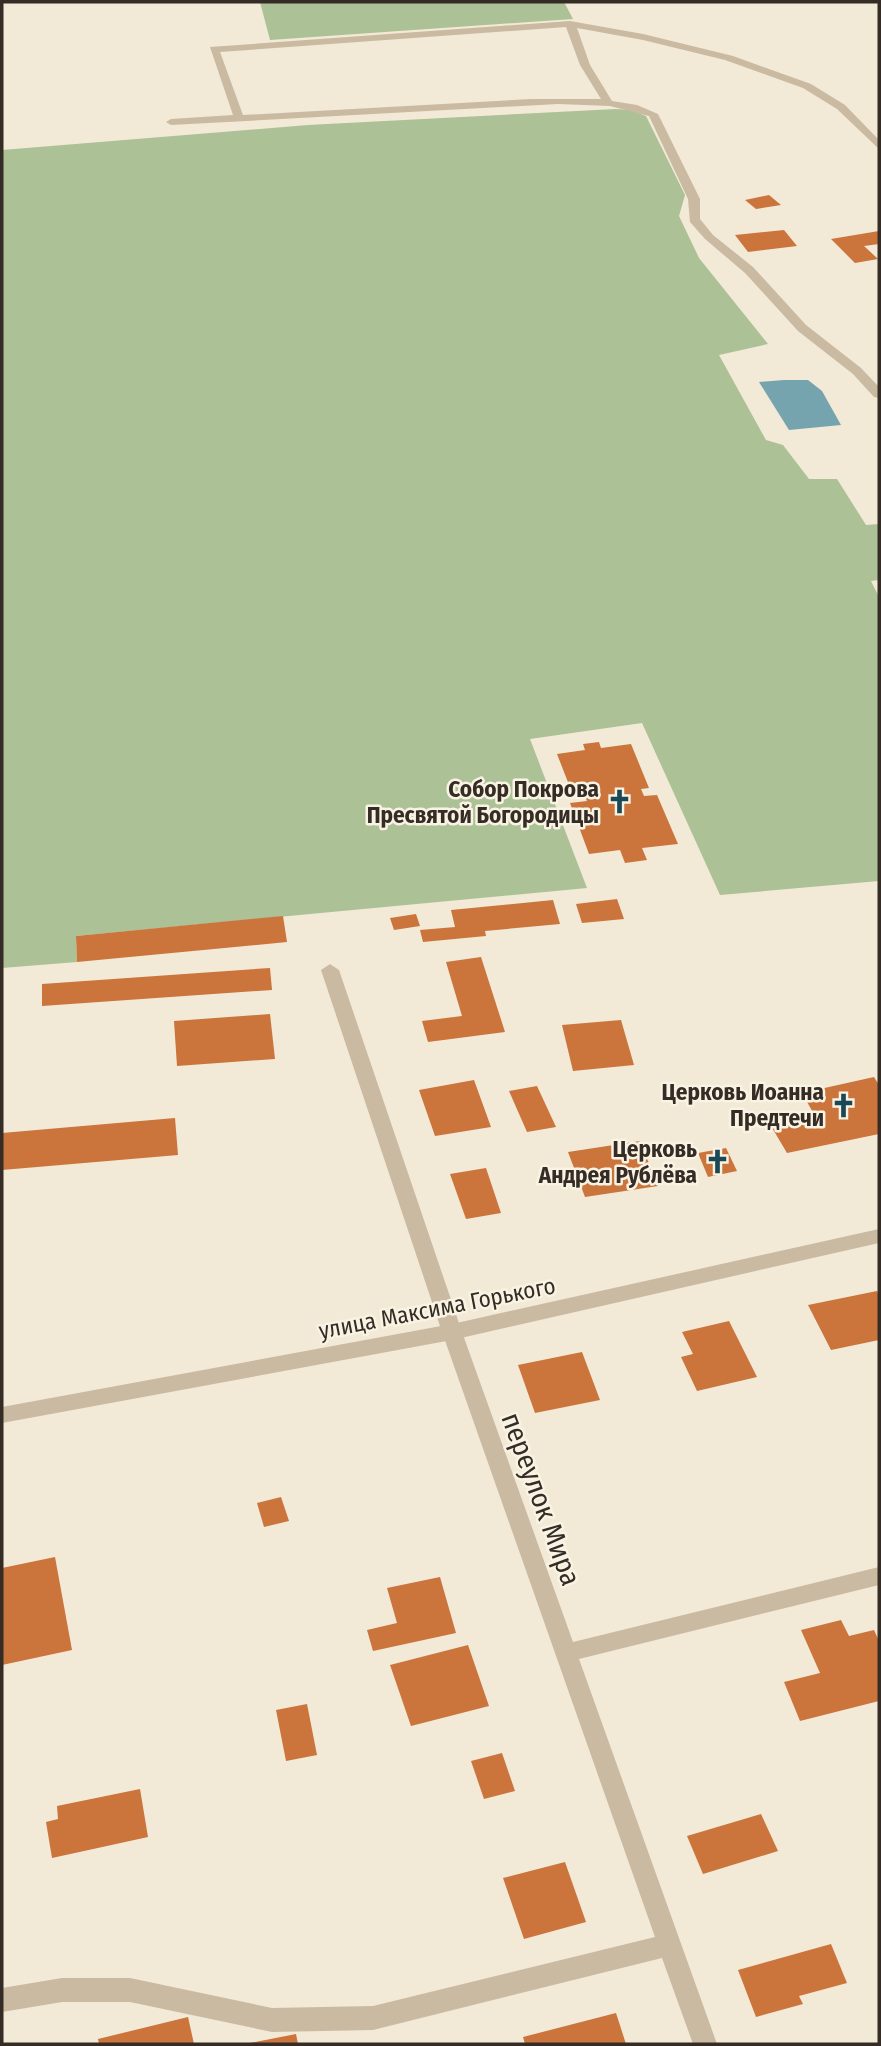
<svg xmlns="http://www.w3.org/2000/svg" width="881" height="2046" font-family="'Fira Sans Condensed',sans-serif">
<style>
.green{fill:#acc196}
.water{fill:#75a4af}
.building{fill:#cb743c}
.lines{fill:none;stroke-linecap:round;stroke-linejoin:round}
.minor{fill:#cabaa2;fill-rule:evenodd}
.tertiary{fill:#cabaa2;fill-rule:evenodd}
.labels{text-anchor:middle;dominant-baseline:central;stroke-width:5;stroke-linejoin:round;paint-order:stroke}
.poi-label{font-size:23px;font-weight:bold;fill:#342c25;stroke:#f9f3e3;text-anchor:end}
.street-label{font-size:23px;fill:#342c25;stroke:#f9f3e3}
.near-street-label{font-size:28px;fill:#342c25;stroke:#f9f3e3}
</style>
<rect width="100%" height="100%" fill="#f2e9d7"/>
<g class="green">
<polygon points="260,2 564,2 573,19 270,40"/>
<polygon points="616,109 631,110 646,116 685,195 679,216 699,258 768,344 719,355 766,440 783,445 809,479 837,479 866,525 879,524 879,580 871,581 879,597 879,881 720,895 642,723 530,739 587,888 76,936 77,962 2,968 2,150 308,125"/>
</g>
<polygon class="water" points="784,380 808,380 822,391 841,425 789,430 759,382"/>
<g class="building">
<polygon points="769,195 781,205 756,209 745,200"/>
<polygon points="784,230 797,246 748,252 735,235"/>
<polygon points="879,231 879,244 864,246 878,259 855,263 831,239"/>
<polygon points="599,742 601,748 631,744 649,788 641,789 644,796 657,795 678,844 642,848 647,860 625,863 620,850 589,854 570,803 587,801 584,794 573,795 557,754 585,750 583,744"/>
<polygon points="617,899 624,919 582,923 576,904"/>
<polygon points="553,900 560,924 485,931 486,936 423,942 420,930 455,927 451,910"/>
<polygon points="416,914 420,926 394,930 390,918"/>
<polygon points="283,916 287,942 77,962 76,936"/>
<polygon points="481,957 505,1032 428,1042 422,1021 462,1016 446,962"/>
<polygon points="270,968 272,990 42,1006 42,984"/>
<polygon points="270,1014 275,1059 177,1066 174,1021"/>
<polygon points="621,1020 634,1065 573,1071 562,1025"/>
<polygon points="874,1077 879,1085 879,1134 787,1153 771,1126 815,1116 802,1093"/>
<polygon points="474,1080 491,1127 435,1136 419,1090"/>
<polygon points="537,1086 556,1127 527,1132 509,1091"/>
<polygon points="175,1118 178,1155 2,1170 2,1133"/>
<polygon points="640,1141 658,1186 585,1197 568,1152"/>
<polygon points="726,1148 737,1171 708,1177 698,1153"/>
<polygon points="486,1168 501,1213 466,1219 450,1174"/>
<polygon points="877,1291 879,1295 879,1340 831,1350 808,1305"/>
<polygon points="729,1321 757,1377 697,1391 681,1357 693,1354 682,1332"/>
<polygon points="582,1352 600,1400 535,1413 518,1365"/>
<polygon points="281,1497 289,1521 264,1527 257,1503"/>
<polygon points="55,1557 72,1650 2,1665 2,1568"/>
<polygon points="440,1577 456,1633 373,1651 367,1630 397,1623 387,1588"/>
<polygon points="841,1620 849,1636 874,1630 879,1641 879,1701 800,1721 784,1682 820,1673 801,1630"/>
<polygon points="468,1645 489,1706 411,1726 390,1665"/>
<polygon points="307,1704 317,1755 286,1761 276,1710"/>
<polygon points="502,1753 515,1791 484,1799 471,1761"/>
<polygon points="140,1789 148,1837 52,1858 46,1822 58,1819 57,1806"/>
<polygon points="761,1814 778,1851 703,1874 687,1836"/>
<polygon points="565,1862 586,1922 524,1939 503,1878"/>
<polygon points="831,1944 847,1983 799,1996 803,2004 756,2017 738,1970"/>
<polygon points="616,2013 626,2044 525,2044 523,2037"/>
<polygon points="188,2017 194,2044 99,2044 98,2039"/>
<polygon points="296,2034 298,2044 250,2044 250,2043"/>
</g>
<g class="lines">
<g class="minor">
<path d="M570,21L643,34L733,56L811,84L845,105L879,140V149L837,109L803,88L725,60L643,40L577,28L590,65L612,101L637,105L658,114L700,199V219L713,235L753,267L806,325L861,368L879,387V398L874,397L853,374L798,331L745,273L705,239L690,222L688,199L649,116L610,106L558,104L171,125L166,122L171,119L233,115L210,47ZM566,27L580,65L601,99H531L243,115L220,52Z"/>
<polygon points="330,964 339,970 462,1332 573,1642 879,1567 879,1585 579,1659 717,2044 693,2044 662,1958 373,2030 272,2032 130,2002 62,2002 2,2012 2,1988 62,1978 130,1978 272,2008 373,2006 655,1937 442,1332 321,970"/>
</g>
<polygon class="tertiary" points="879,1229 879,1243 452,1340 2,1423 2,1407 452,1324"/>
</g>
<defs>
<symbol id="church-bare" viewBox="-9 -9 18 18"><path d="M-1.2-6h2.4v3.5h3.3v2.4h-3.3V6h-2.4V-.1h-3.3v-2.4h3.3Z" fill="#194957" stroke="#f9f3e3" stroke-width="2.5" paint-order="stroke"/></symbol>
</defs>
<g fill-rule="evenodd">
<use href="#church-bare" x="602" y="784" width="35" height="35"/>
<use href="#church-bare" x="826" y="1088" width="35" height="35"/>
<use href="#church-bare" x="700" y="1144" width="35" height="35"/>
</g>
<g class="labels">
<g class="poi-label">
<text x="599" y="789">Собор Покрова<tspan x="599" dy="26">Пресвятой Богородицы</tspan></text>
<text x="824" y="1092">Церковь Иоанна<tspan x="824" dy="26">Предтечи</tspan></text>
<text x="697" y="1149">Церковь<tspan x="697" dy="26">Андрея Рублёва</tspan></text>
</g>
<g class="street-label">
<text transform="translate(437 1308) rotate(-11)">улица Максима Горького</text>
</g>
<g class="near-street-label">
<text transform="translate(541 1499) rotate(70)">переулок Мира</text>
</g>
</g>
<rect width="881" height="2046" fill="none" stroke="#342c25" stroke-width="7"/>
</svg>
